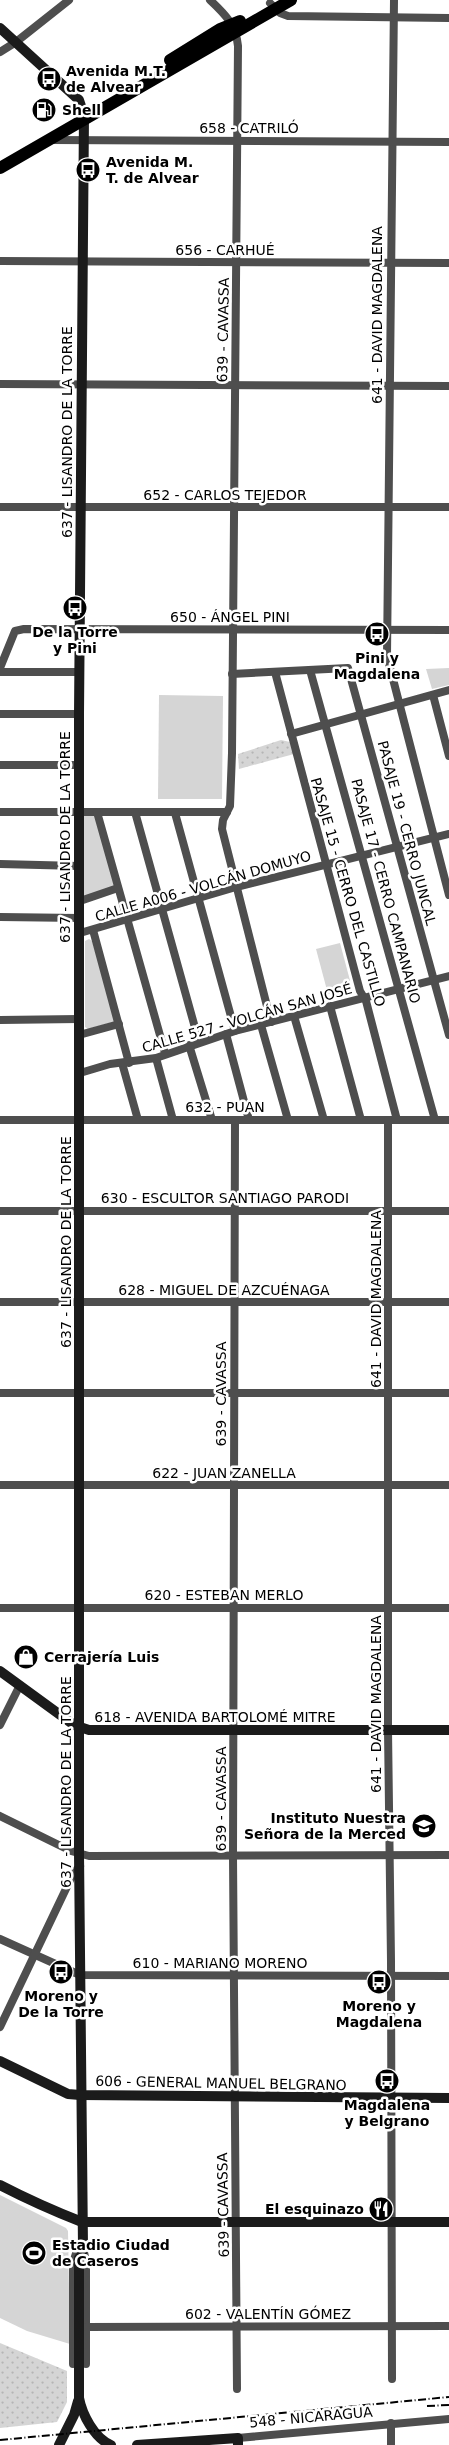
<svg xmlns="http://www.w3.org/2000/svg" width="449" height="2445" font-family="'DejaVu Sans',sans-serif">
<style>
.grass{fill:url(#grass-dots)}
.green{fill:#d5d5d5}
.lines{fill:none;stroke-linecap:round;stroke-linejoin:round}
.street{stroke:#4e4e4e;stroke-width:8}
.secondary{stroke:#1b1b1b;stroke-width:10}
.primary{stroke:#000;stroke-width:12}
.rail{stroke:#000;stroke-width:2;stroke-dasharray:8 2.5 1 2.5;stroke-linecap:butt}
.labels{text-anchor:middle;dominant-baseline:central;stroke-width:5;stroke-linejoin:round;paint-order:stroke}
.poi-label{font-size:14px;font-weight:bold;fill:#000;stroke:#fff;text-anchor:start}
.street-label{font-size:14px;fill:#000;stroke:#fff}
</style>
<defs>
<pattern id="grass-dots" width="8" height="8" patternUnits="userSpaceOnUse" patternTransform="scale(1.25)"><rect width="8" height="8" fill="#d5d5d5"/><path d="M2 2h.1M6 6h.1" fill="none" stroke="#b5b5b5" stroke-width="1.8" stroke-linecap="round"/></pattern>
</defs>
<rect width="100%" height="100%" fill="#fff"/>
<g class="grass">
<polygon points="281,740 290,742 294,754 239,769 238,754"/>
<polygon points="0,2343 67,2371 67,2402 57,2422 0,2428"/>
</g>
<g class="green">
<polygon points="449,668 449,685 432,689 426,669"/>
<polygon points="159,695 223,696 222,799 158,799"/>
<polygon points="84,815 96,816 115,887 83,898"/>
<polygon points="89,939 92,941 116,1021 88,1029 85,1027 85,941"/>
<polygon points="340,943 352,988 328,994 316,949"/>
<polygon points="0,2195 66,2228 68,2231 70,2344 27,2331 0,2318"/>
</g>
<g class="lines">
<g class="street">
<path d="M210,0C225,14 236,25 238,46L232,753L230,806L223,820L222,829L271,1022"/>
<polyline points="394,0 387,656 449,895"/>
<polyline points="270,3 280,13 288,16 449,18"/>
<polyline points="0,52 16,42 69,0"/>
<polyline points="51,140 449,142"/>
<polyline points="0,261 449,263"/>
<polyline points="0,384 449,386"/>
<polyline points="0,507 449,507"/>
<polyline points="0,668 15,631 24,629 449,630"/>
<polyline points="310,670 435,1120"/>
<polyline points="0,672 80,672"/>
<polyline points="275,672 360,991 366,1001 397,1120"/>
<polyline points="232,674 348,668 449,1035"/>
<polyline points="433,695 449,756"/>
<polyline points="0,714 79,714"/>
<polyline points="291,734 449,690"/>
<polyline points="0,765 79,765"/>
<polyline points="0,812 227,812"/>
<polyline points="97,812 165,1053"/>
<polyline points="135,812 199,1042"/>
<polyline points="175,813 235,1031"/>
<polyline points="0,864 79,866"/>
<polyline points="80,901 118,888"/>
<polyline points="0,917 80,918"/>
<polyline points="93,930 129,1063"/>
<polyline points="80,933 236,887 449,834"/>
<polyline points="330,1006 361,1120"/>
<polyline points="294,1016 324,1120"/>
<polyline points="0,1020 79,1019"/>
<polyline points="261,1025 288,1120"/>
<polyline points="226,1034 249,1120"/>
<polyline points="79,1035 119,1024"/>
<polyline points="189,1045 212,1120"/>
<polyline points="156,1058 173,1120"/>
<polyline points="122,1063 138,1120"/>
<polyline points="80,1073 110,1064 156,1058 235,1031 449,976"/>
<polyline points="0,1120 449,1120"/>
<polyline points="235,1120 233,1856 237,2389"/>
<polyline points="388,1120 388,1730 391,1961 392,2379"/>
<polyline points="0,1211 449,1211"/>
<polyline points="0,1302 449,1302"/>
<polyline points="0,1393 449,1393"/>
<polyline points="0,1485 449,1485"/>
<polyline points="0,1608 449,1608"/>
<polyline points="0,1725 20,1685"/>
<polyline points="0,1816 71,1851 89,1856 449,1855"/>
<polyline points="0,1939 80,1975 449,1976"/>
<polyline points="0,2027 74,1872 80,1866"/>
<polyline points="84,2252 86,2262 86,2364"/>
<polyline points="86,2327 449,2326"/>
<polyline points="73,2364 73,2263 78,2247"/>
<polyline points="238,2438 449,2419"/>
<polyline points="391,2445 391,2423"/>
</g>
<g class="secondary">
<polyline points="0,28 79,100 84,115 79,714 79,1854 83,2247 80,2263"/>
<polyline points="0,1671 74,1725 89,1730 449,1730"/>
<polyline points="0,2061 68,2094 80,2095 449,2098"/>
<path d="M0,2185C27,2199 54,2211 82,2222H449"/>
<path d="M79,2258V2398C82,2414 94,2438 111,2445"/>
<polyline points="59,2445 74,2415 78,2401"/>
<polyline points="137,2445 238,2438 238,2445"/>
</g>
<g class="primary">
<polyline points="170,60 220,29 240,21"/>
<polyline points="0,168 291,0"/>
</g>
<g class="rail">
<polyline points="427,2406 449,2405"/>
<polyline points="0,2440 449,2397"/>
</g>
</g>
<defs>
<symbol id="bus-disc" viewBox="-11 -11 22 22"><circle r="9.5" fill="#000" stroke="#fff"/><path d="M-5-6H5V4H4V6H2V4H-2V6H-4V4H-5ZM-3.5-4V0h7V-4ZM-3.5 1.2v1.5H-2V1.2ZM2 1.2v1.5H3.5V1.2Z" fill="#fff"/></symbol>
<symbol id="fuel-disc" viewBox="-11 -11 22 22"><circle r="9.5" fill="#000" stroke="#fff"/><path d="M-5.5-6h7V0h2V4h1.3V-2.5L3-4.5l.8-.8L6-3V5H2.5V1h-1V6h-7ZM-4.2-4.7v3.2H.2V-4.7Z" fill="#fff"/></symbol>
<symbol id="shop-disc" viewBox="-11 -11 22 22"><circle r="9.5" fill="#000" stroke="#fff"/><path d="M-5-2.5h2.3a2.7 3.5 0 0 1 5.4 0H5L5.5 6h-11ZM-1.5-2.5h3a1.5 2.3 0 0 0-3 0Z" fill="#fff"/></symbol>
<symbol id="school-disc" viewBox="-11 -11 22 22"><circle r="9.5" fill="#000" stroke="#fff"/><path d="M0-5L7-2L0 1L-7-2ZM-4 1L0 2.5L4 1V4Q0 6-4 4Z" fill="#fff"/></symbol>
<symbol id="restaurant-disc" viewBox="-11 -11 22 22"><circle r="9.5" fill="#000" stroke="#fff"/><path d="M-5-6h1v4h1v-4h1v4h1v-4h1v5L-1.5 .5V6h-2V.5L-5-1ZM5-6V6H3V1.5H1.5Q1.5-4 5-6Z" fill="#fff"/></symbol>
<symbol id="stadium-disc" viewBox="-11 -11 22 22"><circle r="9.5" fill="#000" stroke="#fff"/><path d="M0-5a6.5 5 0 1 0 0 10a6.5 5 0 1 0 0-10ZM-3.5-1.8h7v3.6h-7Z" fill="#fff"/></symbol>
</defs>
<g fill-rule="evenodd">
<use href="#bus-disc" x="35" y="65" width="28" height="28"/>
<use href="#fuel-disc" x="30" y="96" width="28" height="28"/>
<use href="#bus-disc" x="74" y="156" width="28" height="28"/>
<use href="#bus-disc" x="61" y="594" width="28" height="28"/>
<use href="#bus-disc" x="363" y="620" width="28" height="28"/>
<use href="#shop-disc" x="12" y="1643" width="28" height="28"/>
<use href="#school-disc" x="410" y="1812" width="28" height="28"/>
<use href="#bus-disc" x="47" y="1958" width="28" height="28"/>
<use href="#bus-disc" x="365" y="1968" width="28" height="28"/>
<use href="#bus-disc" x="373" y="2067" width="28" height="28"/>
<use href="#restaurant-disc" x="367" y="2195" width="28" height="28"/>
<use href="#stadium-disc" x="20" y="2239" width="28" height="28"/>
</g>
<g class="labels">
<g class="poi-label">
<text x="66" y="71">Avenida M.T.<tspan x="66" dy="16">de Alvear</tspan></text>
<text x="62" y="110">Shell</text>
<text x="106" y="162">Avenida M.<tspan x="106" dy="16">T. de Alvear</tspan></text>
<text x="75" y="632" text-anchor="middle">De la Torre<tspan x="75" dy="16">y Pini</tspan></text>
<text x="377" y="658" text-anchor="middle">Pini y<tspan x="377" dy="16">Magdalena</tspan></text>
<text x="44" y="1657">Cerrajería Luis</text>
<text x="406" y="1818" text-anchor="end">Instituto Nuestra<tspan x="406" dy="16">Señora de la Merced</tspan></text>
<text x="61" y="1996" text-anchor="middle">Moreno y<tspan x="61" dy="16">De la Torre</tspan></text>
<text x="379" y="2006" text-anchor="middle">Moreno y<tspan x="379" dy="16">Magdalena</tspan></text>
<text x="387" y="2105" text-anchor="middle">Magdalena<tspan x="387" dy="16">y Belgrano</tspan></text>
<text x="364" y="2209" text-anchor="end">El esquinazo</text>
<text x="52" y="2245">Estadio Ciudad<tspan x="52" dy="16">de Caseros</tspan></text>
</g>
<g class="street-label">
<text x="249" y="128">658 - CATRILÓ</text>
<text x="225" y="250">656 - CARHUÉ</text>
<text transform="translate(377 315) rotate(-90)">641 - DAVID MAGDALENA</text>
<text transform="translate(223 330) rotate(-89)">639 - CAVASSA</text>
<text transform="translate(67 432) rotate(-90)">637 - LISANDRO DE LA TORRE</text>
<text x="225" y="495">652 - CARLOS TEJEDOR</text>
<text x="230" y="617">650 - ÁNGEL PINI</text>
<text transform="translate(407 833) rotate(75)">PASAJE 19 - CERRO JUNCAL</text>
<text transform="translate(65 837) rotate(-90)">637 - LISANDRO DE LA TORRE</text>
<text transform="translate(203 886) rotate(-16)">CALLE A006 - VOLCÁN DOMUYO</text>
<text transform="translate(386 891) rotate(75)">PASAJE 17 - CERRO CAMPANARIO</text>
<text transform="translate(348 892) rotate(74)">PASAJE 15 - CERRO DEL CASTILLO</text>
<text transform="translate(247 1018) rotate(-16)">CALLE 527 - VOLCÁN SAN JOSÉ</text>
<text x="225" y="1107">632 - PUAN</text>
<text x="225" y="1198">630 - ESCULTOR SANTIAGO PARODI</text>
<text transform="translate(66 1242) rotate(-90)">637 - LISANDRO DE LA TORRE</text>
<text x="224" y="1290">628 - MIGUEL DE AZCUÉNAGA</text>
<text transform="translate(376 1299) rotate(-90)">641 - DAVID MAGDALENA</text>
<text transform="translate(221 1394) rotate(-90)">639 - CAVASSA</text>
<text x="224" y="1473">622 - JUAN ZANELLA</text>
<text x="224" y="1595">620 - ESTEBAN MERLO</text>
<text transform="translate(376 1704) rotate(-90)">641 - DAVID MAGDALENA</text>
<text x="215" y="1717">618 - AVENIDA BARTOLOMÉ MITRE</text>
<text transform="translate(66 1782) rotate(-90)">637 - LISANDRO DE LA TORRE</text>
<text transform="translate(221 1799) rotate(-90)">639 - CAVASSA</text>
<text x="220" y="1963">610 - MARIANO MORENO</text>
<text transform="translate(221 2083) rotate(1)">606 - GENERAL MANUEL BELGRANO</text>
<text transform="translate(223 2205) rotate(-91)">639 - CAVASSA</text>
<text x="268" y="2314">602 - VALENTÍN GÓMEZ</text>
<text transform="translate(311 2417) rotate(-5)">548 - NICARAGUA</text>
</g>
</g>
</svg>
